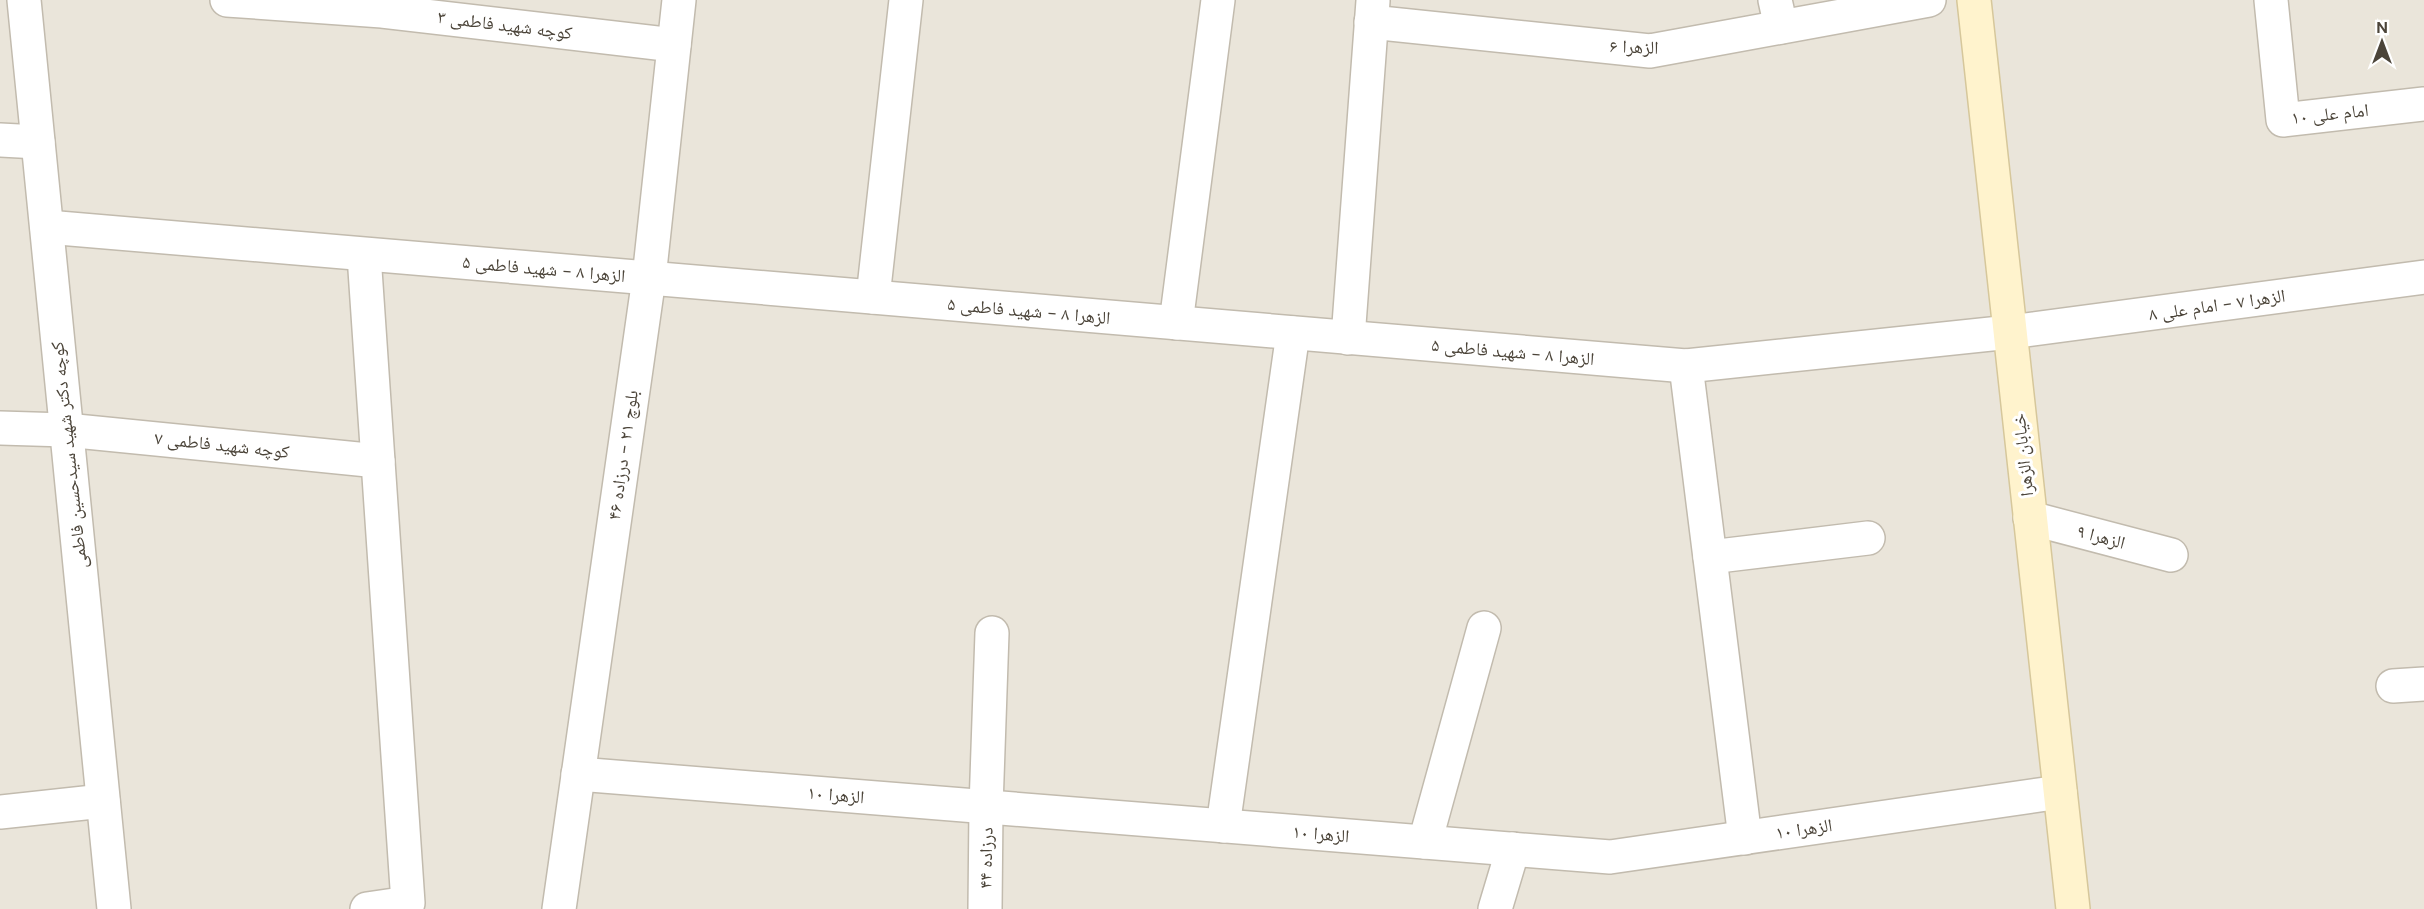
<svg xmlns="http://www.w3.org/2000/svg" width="2424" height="909" font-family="'DM Sans','Noto Naskh Arabic',sans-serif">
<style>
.residential{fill:#eae5da}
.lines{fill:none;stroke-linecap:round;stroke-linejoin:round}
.street-casing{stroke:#c2bbae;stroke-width:36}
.secondary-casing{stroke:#d6c79b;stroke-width:36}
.street{stroke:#fff;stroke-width:33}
.secondary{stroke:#fff3cd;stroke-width:33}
.labels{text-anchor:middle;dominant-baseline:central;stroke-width:6;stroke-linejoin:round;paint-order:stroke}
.street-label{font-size:18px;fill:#4b4439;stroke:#fff}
</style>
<rect width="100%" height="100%" fill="#f6f3ec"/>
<rect class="residential" x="0" y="0" width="2424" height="909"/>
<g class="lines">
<defs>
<g id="street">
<polyline points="24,0 114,909"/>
<polyline points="227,0 382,11 674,45"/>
<polyline points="1775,0 1781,27"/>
<polyline points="2271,0 2283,120 2424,104"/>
<polyline points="1371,22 1650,51 1929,0"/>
<polyline points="0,140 38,142"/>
<polyline points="47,227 1686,366 2010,332 2424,277"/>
<polyline points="364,255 408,903 367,909"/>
<polyline points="873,297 906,0"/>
<polyline points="1176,323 1218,0"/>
<polyline points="1348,338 1373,1"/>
<polyline points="1686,366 1745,838"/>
<polyline points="0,428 66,430 378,461"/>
<polyline points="2030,518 2171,555"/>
<polyline points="1710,557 1868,538"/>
<polyline points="2393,686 2424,684"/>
<polyline points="578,774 1610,857 2060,792"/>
<polyline points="0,812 103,801"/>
<polyline points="1223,826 1293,333"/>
<polyline points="1425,842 1484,628"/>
<polyline points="559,909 649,278 679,0"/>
<polyline points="985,909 986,807 992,633"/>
<polyline points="1495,909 1513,849"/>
</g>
<polyline id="secondary" points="1974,0 2073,909"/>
</defs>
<use href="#street" class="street-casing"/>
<use href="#secondary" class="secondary-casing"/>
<use href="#street" class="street"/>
<use href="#secondary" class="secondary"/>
</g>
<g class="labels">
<g class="street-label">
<text transform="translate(505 25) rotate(7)">کوچه شهید فاطمی ۳</text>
<text transform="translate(1634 47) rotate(2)">الزهرا ۶</text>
<text transform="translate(2330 114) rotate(-6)">امام علی ۱۰</text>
<text transform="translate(544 269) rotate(5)">الزهرا ۸ - شهید فاطمی ۵</text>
<text transform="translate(2217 305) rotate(-8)">الزهرا ۷ - امام علی ۸</text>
<text transform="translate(1029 311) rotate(5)">الزهرا ۸ - شهید فاطمی ۵</text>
<text transform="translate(1513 352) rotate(5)">الزهرا ۸ - شهید فاطمی ۵</text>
<text transform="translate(222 445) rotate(6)">کوچه شهید فاطمی ۷</text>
<text transform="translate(69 455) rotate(-96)">کوچه دکتر شهید سیدحسین فاطمی</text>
<text transform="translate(623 455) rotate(-82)">بلوچ ۲۱ - درزاده ۴۶</text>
<text transform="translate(2023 455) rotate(-96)">خیابان الزهرا</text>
<text transform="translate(2101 537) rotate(15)">الزهرا ۹</text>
<text transform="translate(836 795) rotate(5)">الزهرا ۱۰</text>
<text transform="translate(1804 829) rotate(-8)">الزهرا ۱۰</text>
<text transform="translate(1321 834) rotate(5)">الزهرا ۱۰</text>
<text transform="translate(986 858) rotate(-89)">درزاده ۴۴</text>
</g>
</g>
<g transform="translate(2382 42)" stroke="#ffffff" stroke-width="4.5" paint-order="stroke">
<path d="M0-4.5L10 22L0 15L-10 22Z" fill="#4b4439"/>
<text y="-9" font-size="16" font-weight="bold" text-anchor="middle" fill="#4b4439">N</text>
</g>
</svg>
